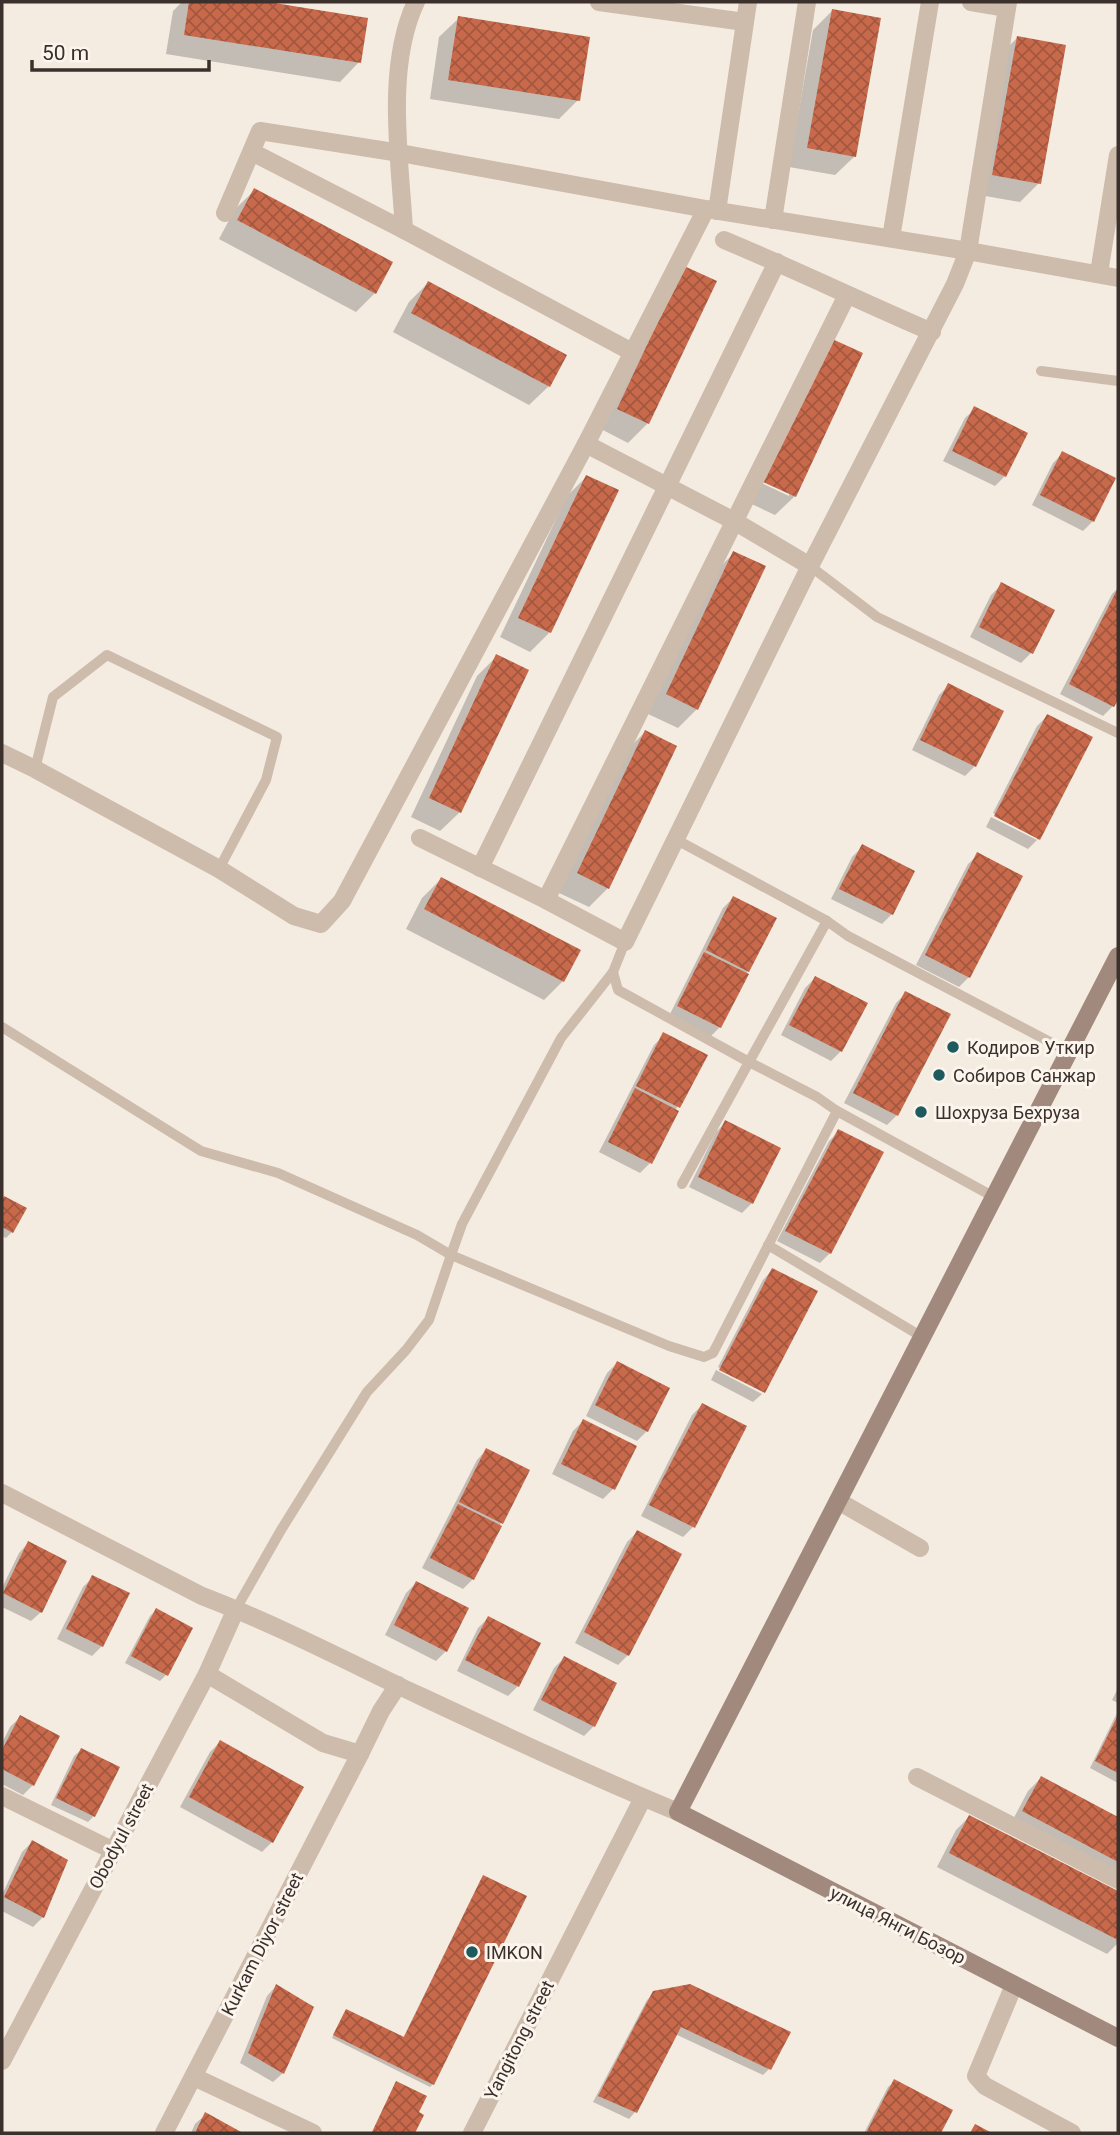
<svg xmlns="http://www.w3.org/2000/svg" width="1120" height="2135" font-family="Roboto,sans-serif">
<style>
.shadow{fill:#0003}
.building{fill:url(#building-cross-hatch)}
.lines{fill:none;stroke-linecap:round;stroke-linejoin:round}
.lane{stroke:#cdbbac;stroke-width:10}
.street{stroke:#cdbbac;stroke-width:18}
.secondary{stroke:#a18a7d;stroke-width:18}
.poi-dot{fill:#1f5a5e;stroke:#fbf5ee;stroke-width:2.5}
.labels{text-anchor:middle;dominant-baseline:central;stroke-width:6;stroke-linejoin:round;paint-order:stroke}
.poi-label{font-size:18px;fill:#3b302b;stroke:#fbf5ee;text-anchor:start}
.street-label{font-size:18px;fill:#3b302b;stroke:#fbf5ee}
</style>
<defs>
<pattern id="building-cross-hatch" width="8" height="8" patternUnits="userSpaceOnUse" patternTransform="scale(1.75)"><rect width="8" height="8" fill="#c8694b"/><path d="M0 0l8 8M0 8l8-8" fill="none" stroke="#a4573f"/></pattern>
</defs>
<rect width="100%" height="100%" fill="#f4ebe1"/>
<g class="shadow">
<polygon points="182,2 257,2 366,19 359,62 340,82 166,54 173,11"/>
<polygon points="832,11 855,156 835,175 789,167 813,30"/>
<polygon points="459,18 578,100 559,119 430,99 439,37"/>
<polygon points="1017,38 1039,183 1020,202 974,194 998,57"/>
<polygon points="255,190 375,293 356,312 219,239 235,209"/>
<polygon points="428,283 549,386 529,405 393,332 409,302"/>
<polygon points="665,287 648,423 628,443 599,428"/>
<polygon points="975,409 1026,434 1005,476 995,486 943,461 965,418"/>
<polygon points="1063,453 1093,521 1083,531 1032,505 1053,463"/>
<polygon points="586,477 616,491 550,632 530,652 500,637 567,496"/>
<polygon points="755,480 789,496 789,492 795,496 775,515 745,501"/>
<polygon points="734,553 697,709 678,728 648,714 715,572"/>
<polygon points="1001,585 1031,653 1021,663 970,637 991,595"/>
<polygon points="1118,588 1118,696 1113,706 1103,716 1060,694 1112,594"/>
<polygon points="497,656 460,812 440,831 411,817 477,676"/>
<polygon points="949,685 975,766 965,776 912,750 939,695"/>
<polygon points="1047,716 1038,839 1037,840 1037,837 993,813 1037,726"/>
<polygon points="645,732 608,888 589,907 559,893 626,751"/>
<polygon points="991,817 1037,840 1028,849 986,827"/>
<polygon points="862,847 913,872 892,914 882,924 831,899 852,857"/>
<polygon points="978,855 969,977 959,987 916,965 968,864"/>
<polygon points="441,879 563,981 544,1000 406,929 422,898"/>
<polygon points="733,898 748,971 720,1027 710,1037 669,1016 723,908"/>
<polygon points="815,978 865,1004 841,1051 831,1061 781,1035 805,988"/>
<polygon points="906,993 948,1015 897,1115 887,1125 844,1103 896,1003"/>
<polygon points="664,1035 705,1056 675,1111 677,1111 650,1163 640,1173 599,1152 654,1045"/>
<polygon points="726,1122 752,1203 742,1213 689,1187 716,1132"/>
<polygon points="839,1131 881,1153 830,1253 820,1263 777,1241 829,1141"/>
<polygon points="4,1198 12,1232 6,1238 2,1236 2,1201"/>
<polygon points="772,1270 815,1292 762,1393 762,1390 718,1367 763,1280"/>
<polygon points="617,1363 647,1431 637,1441 586,1416 607,1373"/>
<polygon points="716,1370 762,1394 753,1402 711,1380"/>
<polygon points="702,1405 745,1427 693,1527 683,1537 641,1516 692,1415"/>
<polygon points="583,1421 634,1447 613,1489 603,1499 552,1474 573,1431"/>
<polygon points="486,1450 501,1523 473,1579 463,1589 422,1568 477,1460"/>
<polygon points="637,1532 628,1655 618,1665 575,1643 627,1542"/>
<polygon points="28,1543 41,1612 31,1621 2,1607 2,1588 19,1553"/>
<polygon points="93,1577 102,1646 92,1656 57,1639 83,1587"/>
<polygon points="416,1583 446,1651 436,1661 385,1635 406,1593"/>
<polygon points="156,1610 166,1675 160,1681 125,1663 150,1616"/>
<polygon points="488,1618 518,1686 508,1696 457,1671 478,1628"/>
<polygon points="564,1658 594,1726 584,1736 533,1710 554,1668"/>
<polygon points="1118,1688 1118,1703 1112,1700"/>
<polygon points="1118,1711 1118,1783 1090,1768"/>
<polygon points="20,1717 58,1737 33,1785 23,1795 2,1784 2,1743 10,1727"/>
<polygon points="220,1742 272,1842 262,1852 180,1807 210,1752"/>
<polygon points="81,1750 94,1816 88,1822 51,1805 74,1756"/>
<polygon points="1041,1778 1118,1819 1118,1882 1010,1825 1028,1791"/>
<polygon points="969,1817 1118,1893 1118,1943 1107,1954 937,1867 956,1830"/>
<polygon points="32,1842 43,1917 33,1927 2,1911 2,1895 22,1852"/>
<polygon points="481,1879 433,2084 430,2087 332,2038 344,2013 403,2038"/>
<polygon points="276,1986 283,2073 273,2082 240,2063 267,1996"/>
<polygon points="654,1993 769,2069 763,2075 675,2034 635,2112 629,2119 593,2102 647,2000"/>
<polygon points="895,2081 950,2110 939,2133 864,2133 888,2087"/>
<polygon points="205,2115 240,2133 191,2133 195,2124"/>
</g>
<g class="building">
<polygon points="189,2 268,2 368,18 361,63 184,35"/>
<polygon points="832,9 881,18 856,157 807,148"/>
<polygon points="458,16 590,37 580,101 448,80"/>
<polygon points="1017,36 1066,45 1041,184 992,175"/>
<polygon points="254,188 393,262 376,294 237,220"/>
<polygon points="684,266 717,281 649,424 617,409"/>
<polygon points="428,281 567,355 550,387 411,313"/>
<polygon points="830,338 863,353 796,497 763,482"/>
<polygon points="974,406 1028,433 1006,477 952,451"/>
<polygon points="1062,451 1116,478 1094,522 1040,495"/>
<polygon points="586,475 619,490 551,633 518,618"/>
<polygon points="733,551 766,566 698,710 666,694"/>
<polygon points="1001,582 1055,610 1033,654 979,627"/>
<polygon points="1118,588 1118,700 1114,707 1069,684"/>
<polygon points="496,654 529,670 461,813 429,798"/>
<polygon points="948,683 1004,711 976,767 920,740"/>
<polygon points="1047,714 1093,737 1040,840 994,816"/>
<polygon points="645,730 677,746 609,889 577,873"/>
<polygon points="862,844 915,871 893,915 839,889"/>
<polygon points="977,852 1023,876 970,978 925,955"/>
<polygon points="441,877 581,950 564,982 424,909"/>
<polygon points="733,896 777,918 749,972 706,950"/>
<polygon points="704,952 749,974 721,1028 677,1006"/>
<polygon points="815,976 868,1003 842,1052 789,1025"/>
<polygon points="905,991 951,1014 898,1116 853,1093"/>
<polygon points="663,1032 708,1055 680,1108 636,1086"/>
<polygon points="635,1088 679,1111 652,1164 608,1142"/>
<polygon points="725,1120 781,1148 753,1204 698,1177"/>
<polygon points="838,1129 884,1152 831,1254 785,1231"/>
<polygon points="4,1196 27,1208 13,1233 2,1227 2,1200"/>
<polygon points="772,1268 818,1291 765,1393 719,1370"/>
<polygon points="617,1361 670,1388 648,1432 595,1405"/>
<polygon points="702,1403 747,1426 695,1528 649,1505"/>
<polygon points="583,1419 637,1446 615,1490 561,1464"/>
<polygon points="486,1448 530,1470 503,1524 459,1502"/>
<polygon points="458,1504 502,1526 474,1580 430,1558"/>
<polygon points="637,1530 682,1554 629,1656 584,1632"/>
<polygon points="28,1541 67,1561 42,1613 3,1593"/>
<polygon points="92,1575 130,1593 103,1647 66,1629"/>
<polygon points="416,1581 469,1608 447,1652 394,1625"/>
<polygon points="156,1608 193,1628 168,1676 131,1656"/>
<polygon points="488,1616 541,1643 519,1687 465,1660"/>
<polygon points="564,1656 617,1683 595,1727 541,1700"/>
<polygon points="20,1715 60,1736 34,1786 2,1769 2,1750"/>
<polygon points="1118,1715 1118,1773 1095,1761"/>
<polygon points="220,1740 304,1787 273,1843 189,1797"/>
<polygon points="81,1748 120,1767 95,1817 56,1798"/>
<polygon points="1041,1776 1118,1817 1118,1862 1022,1811"/>
<polygon points="969,1815 1118,1891 1118,1940 949,1853"/>
<polygon points="32,1840 68,1860 44,1918 4,1897"/>
<polygon points="483,1875 527,1896 434,2085 333,2035 346,2009 404,2037"/>
<polygon points="276,1984 314,2007 284,2074 248,2053"/>
<polygon points="690,1984 791,2032 771,2070 681,2027 637,2113 598,2096 653,1991"/>
<polygon points="894,2079 953,2110 941,2133 866,2133"/>
<polygon points="396,2081 427,2096 419,2112 424,2115 415,2133 374,2133 372,2132"/>
<polygon points="205,2112 243,2133 195,2133"/>
<polygon points="975,2124 992,2133 970,2133"/>
</g>
<g class="lines">
<g class="lane">
<polyline points="1041,371 1118,381"/>
<polyline points="810,566 877,617 1118,733"/>
<polyline points="35,769 53,697 107,655 277,737 266,780 219,869"/>
<polyline points="675,839 827,921"/>
<polyline points="625,942 613,972 618,990 749,1062 682,1184"/>
<polyline points="613,972 561,1038 462,1224 451,1255 669,1346 704,1357 713,1353 837,1111 817,1097 749,1062 827,921 848,936 1069,1052"/>
<polyline points="2,1027 201,1151 278,1173 417,1235 451,1255 429,1320 406,1350 367,1392 281,1530 236,1609"/>
<polyline points="837,1111 994,1197"/>
<polyline points="768,1245 924,1338"/>
</g>
<g class="street">
<polyline points="599,2 745,22"/>
<polyline points="971,2 1007,8"/>
<polyline points="252,152 404,230 632,352"/>
<polyline points="717,211 748,2"/>
<polyline points="225,213 260,131 400,153 706,209 968,251 1118,278"/>
<polyline points="773,220 807,2"/>
<path d="M404,230C400,159 385,67 416,2"/>
<polyline points="891,238 930,2"/>
<path d="M724,240C794,269 862,302 932,332"/>
<polyline points="1099,273 1118,155"/>
<polyline points="586,444 734,521 810,566"/>
<polyline points="2,753 35,769 219,869 294,916 321,924 342,901 586,444 706,209"/>
<polyline points="420,838 546,900 625,942 810,566 955,284 968,251 1008,2"/>
<polyline points="480,868 777,262"/>
<polyline points="546,900 847,295"/>
<path d="M2,1493L202,1596C270,1622 335,1655 401,1687C493,1730 584,1773 678,1812"/>
<polyline points="838,1501 920,1548"/>
<polyline points="207,1674 323,1743 360,1754 381,1711 398,1685"/>
<polyline points="917,1777 1118,1880"/>
<polyline points="2,1796 114,1851"/>
<polyline points="1014,1985 976,2076 985,2086 1072,2133"/>
<polyline points="2,2061 207,1674 236,1609"/>
<polyline points="194,2077 313,2133"/>
<polyline points="164,2133 360,1754"/>
<polyline points="472,2133 643,1798"/>
</g>
<polyline class="secondary" points="1118,956 678,1812 1118,2038"/>
</g>
<g class="poi-dot">
<circle cx="953" cy="1047" r="7"/>
<circle cx="939" cy="1075" r="7"/>
<circle cx="921" cy="1112" r="7"/>
<circle cx="472" cy="1952" r="7"/>
</g>
<g class="labels">
<g class="poi-label">
<text x="967" y="1047">Кодиров Уткир</text>
<text x="953" y="1075">Собиров Санжар</text>
<text x="935" y="1112">Шохруза Бехруза</text>
<text x="486" y="1952">IMKON</text>
</g>
<g class="street-label">
<text transform="translate(121 1836) rotate(-62)">Obodyul street</text>
<text transform="translate(898 1925) rotate(27)">улица Янги Бозор</text>
<text transform="translate(262 1944) rotate(-63)">Kurkam Diyor street</text>
<text transform="translate(519 2040) rotate(-63)">Yangitong street</text>
</g>
</g>
<rect width="1120" height="2135" fill="none" stroke="#3b302b" stroke-width="7"/>
<path d="M32 60v10h177v-10" fill="none" stroke="#3b302b" stroke-width="3.5"/>
<text x="42" y="60" font-size="21" fill="#3b302b" stroke="#fbf5ee" stroke-width="5" paint-order="stroke">50 m</text>
</svg>
